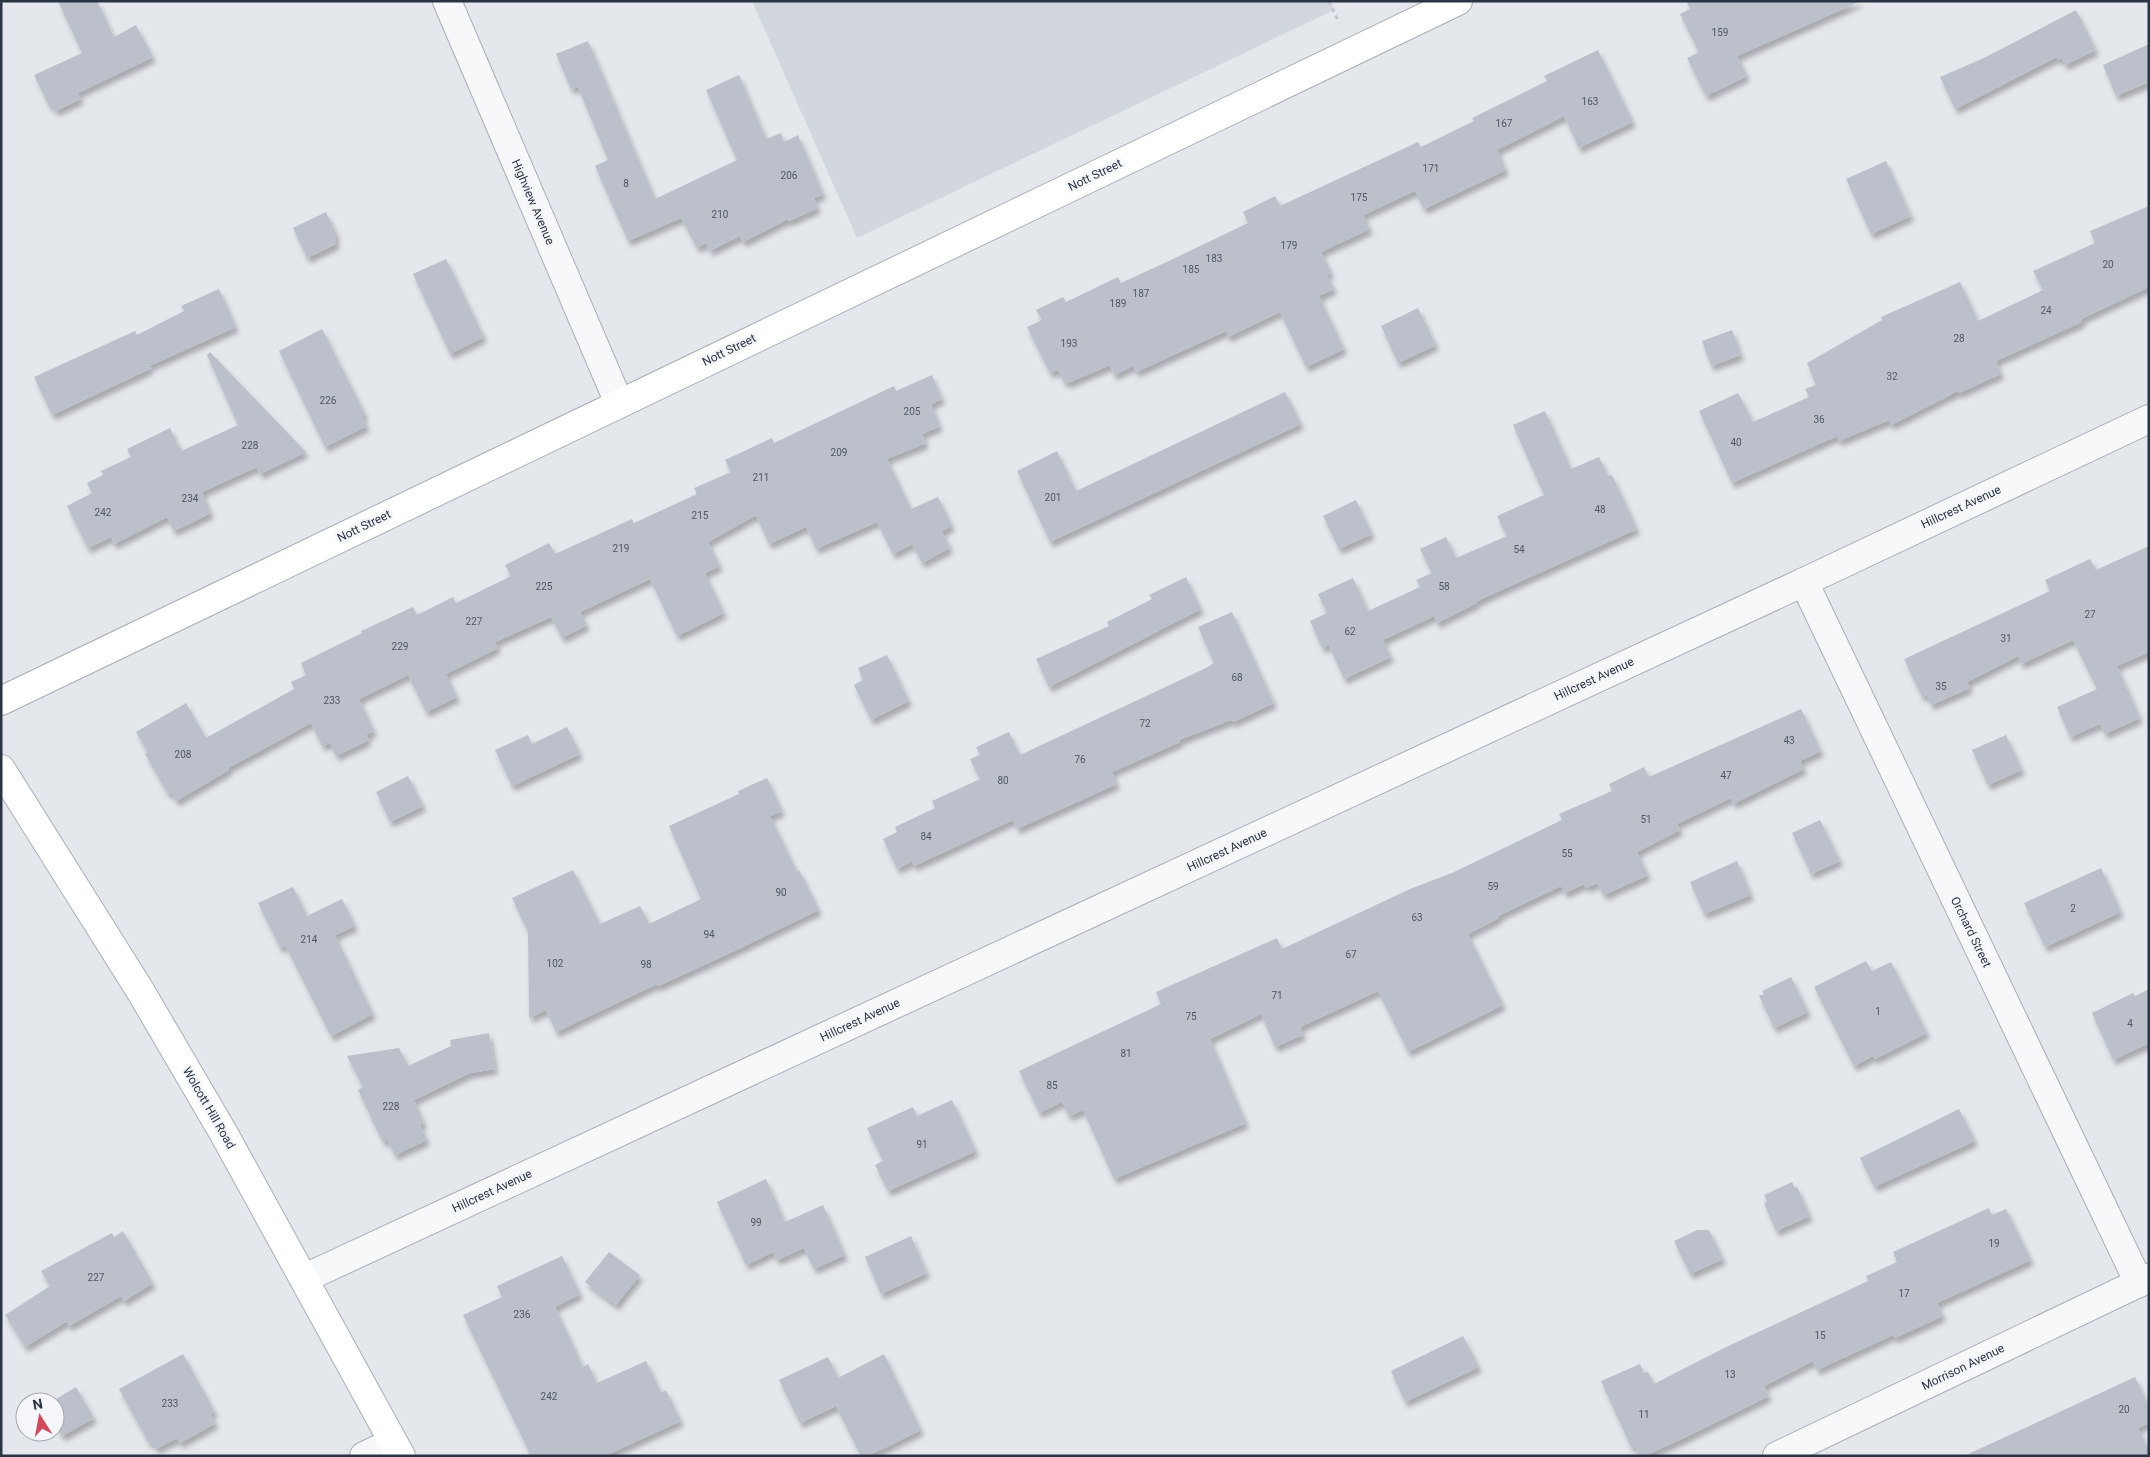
<svg xmlns="http://www.w3.org/2000/svg" width="2150" height="1457" font-family="Roboto,sans-serif">
<style>
.built{fill:#d2d6de}
.building{fill:#bbc0ca;filter:url(#shadow)}
.lines{fill:none;stroke-linecap:round;stroke-linejoin:round}
.street-casing{stroke:#a9aeb7;stroke-width:30}
.secondary-casing{stroke:#a9aeb7;stroke-width:30}
.path{stroke:#c2c5cb;stroke-width:3;stroke-dasharray:4 4;stroke-linecap:butt}
.street{stroke:#f7f8fa;stroke-width:28}
.secondary{stroke:#fff;stroke-width:28}
.labels{text-anchor:middle;dominant-baseline:central;stroke-width:5;stroke-linejoin:round;paint-order:stroke}
.number-label{font-size:10px;fill:#4f5766}
.street-label{font-size:12px;fill:#2b3445;stroke:#f4f6f9}
</style>
<defs>
<filter id="shadow"><feDropShadow dx="3" dy="5.5" stdDeviation="2.5" flood-color="#0004"/></filter>
</defs>
<rect width="100%" height="100%" fill="#e4e7ec"/>
<polygon class="built" points="752,1 1330,1 1334,10 857,238"/>
<g class="building">
<polygon points="58,1 97,1 114,37 136,25 153,57 78,93 81,99 55,111 52,104 49,106 34,75 82,53"/>
<polygon points="1686,1 1861,1 1737,56 1747,76 1706,96 1687,58 1699,52 1680,14 1690,9"/>
<polygon points="2076,10 2096,50 2065,65 2062,58 2058,60 2057,57 1955,109 1940,77 1984,58"/>
<polygon points="588,41 655,199 737,160 706,90 739,75 766,139 781,133 784,142 798,135 823,194 814,198 818,208 789,221 788,219 743,242 740,236 710,251 706,243 697,248 681,218 628,241 595,166 608,160 578,87 571,89 556,54"/>
<polygon points="2149,44 2149,82 2116,96 2103,65"/>
<polygon points="1598,50 1633,122 1579,148 1564,116 1497,150 1506,170 1424,209 1415,191 1363,215 1370,229 1321,252 1331,272 1327,275 1334,289 1319,296 1344,349 1306,367 1280,312 1228,337 1226,331 1136,372 1133,366 1114,375 1110,365 1068,383 1067,381 1064,382 1058,370 1050,373 1027,327 1042,320 1036,310 1063,297 1066,302 1118,277 1121,283 1173,259 1248,223 1243,212 1275,196 1280,206 1418,142 1421,147 1474,121 1472,118 1547,81 1544,76"/>
<polygon points="1886,161 1911,216 1871,234 1846,179"/>
<polygon points="2149,206 2149,287 2081,319 2082,322 1996,361 2001,374 1959,393 1958,391 1891,425 1889,420 1839,441 1837,436 1732,483 1699,411 1738,393 1753,422 1809,397 1805,389 1816,385 1807,363 1882,320 1881,317 1960,282 1978,321 2043,290 2033,271 2095,243 2090,231"/>
<polygon points="326,212 336,233 336,244 307,258 293,228"/>
<polygon points="446,259 484,337 450,354 413,274"/>
<polygon points="219,289 236,327 147,367 152,368 52,415 34,377 135,331 137,335 184,311 181,306"/>
<polygon points="1418,308 1436,345 1398,363 1381,326"/>
<polygon points="322,329 365,414 362,416 367,426 325,447 279,351"/>
<polygon points="1732,330 1741,355 1711,366 1702,341"/>
<polygon points="210,352 306,452 260,474 257,467 202,492 211,513 174,531 167,517 114,544 111,537 88,548 67,506 92,493 87,483 103,475 101,471 131,457 127,449 170,428 181,451 238,425 207,355"/>
<polygon points="932,375 942,399 931,404 940,426 922,434 926,443 887,459 911,509 938,497 952,526 942,531 950,548 922,563 912,544 893,554 877,522 816,549 806,527 769,544 756,515 708,542 720,566 705,573 724,613 677,636 650,579 580,612 587,625 562,638 551,617 495,642 498,648 446,674 457,697 426,712 408,675 359,699 374,731 366,735 369,740 336,756 330,743 322,746 311,723 228,768 229,770 176,801 171,792 168,794 145,754 148,752 136,732 186,703 206,738 294,689 291,682 306,675 301,663 362,633 361,631 413,607 417,615 453,597 456,603 511,576 505,565 549,543 555,554 632,519 634,523 697,494 694,488 731,472 725,460 772,438 774,443 894,386 896,391"/>
<polygon points="1285,392 1301,424 1050,542 1017,471 1057,451 1076,491"/>
<polygon points="1545,411 1571,469 1599,457 1608,476 1612,475 1637,529 1477,601 1477,603 1437,623 1434,616 1383,640 1391,657 1344,679 1329,645 1322,648 1310,621 1327,613 1318,594 1353,578 1368,611 1420,587 1416,580 1432,573 1420,549 1446,537 1456,558 1507,536 1497,516 1544,495 1513,425"/>
<polygon points="1356,500 1372,534 1339,549 1323,516"/>
<polygon points="2149,546 2149,652 2117,666 2140,718 2105,734 2100,724 2070,737 2057,707 2097,689 2073,640 2021,664 2018,656 1967,682 1970,688 1931,705 1927,695 1922,697 1904,659 2050,591 2045,580 2090,559 2096,570"/>
<polygon points="1186,577 1201,609 1049,687 1036,659 1109,626 1107,622 1152,599 1149,595"/>
<polygon points="1232,612 1274,703 1233,722 1231,720 1179,740 1180,742 1112,772 1117,784 1017,829 1013,820 914,866 912,861 897,869 883,839 897,832 895,827 935,808 932,801 980,779 970,759 980,755 976,747 1009,732 1020,755 1206,668 1214,663 1198,627"/>
<polygon points="887,655 909,701 871,720 854,685 863,680 858,668"/>
<polygon points="1801,709 1821,751 1800,761 1804,769 1733,804 1731,798 1677,824 1680,830 1637,852 1648,875 1604,895 1597,883 1586,888 1584,884 1565,893 1561,886 1498,916 1499,918 1468,934 1503,1005 1408,1052 1378,991 1300,1027 1303,1035 1275,1047 1261,1014 1210,1039 1246,1123 1114,1179 1083,1110 1069,1116 1062,1102 1039,1113 1019,1071 1161,1004 1156,992 1277,938 1282,949 1410,889 1452,873 1562,820 1559,814 1612,791 1609,784 1644,767 1649,777"/>
<polygon points="567,727 580,754 512,786 495,750 528,735 532,744"/>
<polygon points="2006,735 2022,770 1988,785 1972,750"/>
<polygon points="408,776 423,806 390,822 376,792"/>
<polygon points="767,778 782,811 770,816 797,872 799,870 819,910 728,954 658,986 657,984 556,1032 546,1010 529,1018 528,932 512,898 573,870 600,924 640,906 649,924 701,899 669,826 739,794 738,791"/>
<polygon points="1820,820 1840,861 1811,874 1792,833"/>
<polygon points="1737,861 1751,895 1704,914 1690,882"/>
<polygon points="2101,868 2121,912 2045,947 2024,903"/>
<polygon points="293,887 307,916 342,899 355,926 335,935 373,1014 331,1036 285,945 280,948 258,903"/>
<polygon points="1866,961 1872,971 1891,962 1927,1033 1875,1059 1873,1056 1854,1066 1814,987"/>
<polygon points="1791,977 1808,1012 1774,1028 1759,996 1764,994 1762,991"/>
<polygon points="2149,989 2149,1043 2113,1060 2092,1013 2133,993 2135,996"/>
<polygon points="489,1033 495,1069 470,1073 414,1100 424,1123 420,1125 427,1140 395,1155 387,1139 383,1142 373,1122 358,1090 363,1087 347,1056 399,1048 408,1066 451,1046 450,1040"/>
<polygon points="952,1100 976,1151 888,1191 875,1165 883,1161 867,1128 913,1107 917,1116"/>
<polygon points="1959,1109 1975,1141 1874,1187 1860,1158"/>
<polygon points="766,1179 785,1222 823,1205 845,1255 814,1269 804,1248 777,1260 773,1252 746,1265 717,1202"/>
<polygon points="1792,1182 1795,1188 1797,1187 1810,1216 1776,1231 1764,1203 1767,1202 1764,1195"/>
<polygon points="1989,1208 1992,1215 2006,1209 2031,1260 1937,1303 1943,1316 1895,1338 1893,1335 1817,1370 1813,1361 1764,1386 1769,1396 1684,1438 1644,1456 1640,1456 1635,1446 1631,1447 1601,1381 1640,1364 1644,1373 1648,1372 1654,1384 1724,1348 1868,1281 1866,1276 1897,1262 1893,1252"/>
<polygon points="1697,1230 1709,1230 1723,1259 1690,1274 1674,1241"/>
<polygon points="123,1231 153,1283 124,1301 121,1296 69,1326 67,1321 25,1347 5,1315 50,1286 41,1271 112,1233 114,1237"/>
<polygon points="911,1236 927,1273 881,1294 865,1257"/>
<polygon points="609,1252 640,1275 616,1305 585,1282"/>
<polygon points="562,1256 580,1294 555,1307 583,1367 588,1364 597,1383 646,1361 661,1393 666,1390 681,1421 604,1456 531,1456 463,1315 502,1297 497,1286"/>
<polygon points="1463,1336 1479,1367 1405,1402 1391,1371"/>
<polygon points="183,1354 215,1412 210,1414 216,1423 180,1443 177,1438 156,1449 152,1442 149,1443 119,1389"/>
<polygon points="884,1354 921,1430 868,1456 861,1456 836,1406 800,1423 779,1380 828,1357 838,1378"/>
<polygon points="2135,1377 2149,1407 2149,1423 2138,1428 2149,1450 2149,1456 1964,1456"/>
<polygon points="76,1387 94,1418 62,1436 55,1424 55,1402 51,1402"/>
</g>
<g class="lines">
<defs>
<g id="street">
<polyline points="447,1 619,403"/>
<polyline points="1804,582 2139,1283"/>
<polyline points="305,1278 1804,582 2149,419"/>
<polyline points="364,1456 393,1442"/>
<polyline points="1777,1456 2149,1278"/>
</g>
<g id="secondary">
<polyline points="1,701 1458,1"/>
<polyline points="1,769 141,992 224,1134 401,1456"/>
</g>
</defs>
<use href="#street" class="street-casing"/>
<use href="#secondary" class="secondary-casing"/>
<polyline class="path" points="1329,1 1339,23"/>
<use href="#street" class="street"/>
<use href="#secondary" class="secondary"/>
</g>
<g class="labels">
<g class="number-label">
<text x="1720" y="32">159</text>
<text x="1590" y="101">163</text>
<text x="1504" y="123">167</text>
<text x="1431" y="168">171</text>
<text x="789" y="175">206</text>
<text x="626" y="183">8</text>
<text x="1359" y="197">175</text>
<text x="720" y="214">210</text>
<text x="1289" y="245">179</text>
<text x="1214" y="258">183</text>
<text x="2108" y="264">20</text>
<text x="1191" y="269">185</text>
<text x="1141" y="293">187</text>
<text x="1118" y="303">189</text>
<text x="2046" y="310">24</text>
<text x="1959" y="338">28</text>
<text x="1069" y="343">193</text>
<text x="1892" y="376">32</text>
<text x="328" y="400">226</text>
<text x="912" y="411">205</text>
<text x="1819" y="419">36</text>
<text x="1736" y="442">40</text>
<text x="250" y="445">228</text>
<text x="839" y="452">209</text>
<text x="761" y="477">211</text>
<text x="1053" y="497">201</text>
<text x="190" y="498">234</text>
<text x="1600" y="509">48</text>
<text x="103" y="512">242</text>
<text x="700" y="515">215</text>
<text x="621" y="548">219</text>
<text x="1519" y="549">54</text>
<text x="544" y="586">225</text>
<text x="1444" y="586">58</text>
<text x="2090" y="614">27</text>
<text x="474" y="621">227</text>
<text x="1350" y="631">62</text>
<text x="2006" y="638">31</text>
<text x="400" y="646">229</text>
<text x="1237" y="677">68</text>
<text x="1941" y="686">35</text>
<text x="332" y="700">233</text>
<text x="1145" y="723">72</text>
<text x="1789" y="740">43</text>
<text x="183" y="754">208</text>
<text x="1080" y="759">76</text>
<text x="1726" y="775">47</text>
<text x="1003" y="780">80</text>
<text x="1646" y="819">51</text>
<text x="926" y="836">84</text>
<text x="1567" y="853">55</text>
<text x="1493" y="886">59</text>
<text x="781" y="892">90</text>
<text x="2073" y="908">2</text>
<text x="1417" y="917">63</text>
<text x="709" y="934">94</text>
<text x="309" y="939">214</text>
<text x="1351" y="954">67</text>
<text x="555" y="963">102</text>
<text x="646" y="964">98</text>
<text x="1277" y="995">71</text>
<text x="1878" y="1011">1</text>
<text x="1191" y="1016">75</text>
<text x="2130" y="1023">4</text>
<text x="1126" y="1053">81</text>
<text x="1052" y="1085">85</text>
<text x="391" y="1106">228</text>
<text x="922" y="1144">91</text>
<text x="756" y="1222">99</text>
<text x="1994" y="1243">19</text>
<text x="96" y="1277">227</text>
<text x="1904" y="1293">17</text>
<text x="522" y="1314">236</text>
<text x="1820" y="1335">15</text>
<text x="1730" y="1374">13</text>
<text x="549" y="1396">242</text>
<text x="170" y="1403">233</text>
<text x="2124" y="1409">20</text>
<text x="1644" y="1414">11</text>
</g>
<g class="street-label">
<text transform="translate(1095 175) rotate(-26)">Nott Street</text>
<text transform="translate(533 202) rotate(67)">Highview Avenue</text>
<text transform="translate(729 350) rotate(-26)">Nott Street</text>
<text transform="translate(1961 507) rotate(-25)">Hillcrest Avenue</text>
<text transform="translate(364 526) rotate(-26)">Nott Street</text>
<text transform="translate(1594 679) rotate(-25)">Hillcrest Avenue</text>
<text transform="translate(1227 850) rotate(-25)">Hillcrest Avenue</text>
<text transform="translate(1971 932) rotate(64)">Orchard Street</text>
<text transform="translate(860 1020) rotate(-25)">Hillcrest Avenue</text>
<text transform="translate(209 1108) rotate(60)">Wolcott Hill Road</text>
<text transform="translate(492 1191) rotate(-25)">Hillcrest Avenue</text>
<text transform="translate(1963 1367) rotate(-26)">Morrison Avenue</text>
</g>
</g>
<rect width="2150" height="1457" fill="none" stroke="#2b3445" stroke-width="5"/>
<g transform="translate(40 1417) rotate(349)"><circle r="24" fill="#f4f6f9" stroke="#a4a8b1"/>
<path d="M0-4L9 19L0 12L-9 19Z" fill="#d1495b"/>
<text y="-8" font-size="14" font-weight="bold" text-anchor="middle" fill="#2b3445">N</text>
</g>
</svg>
